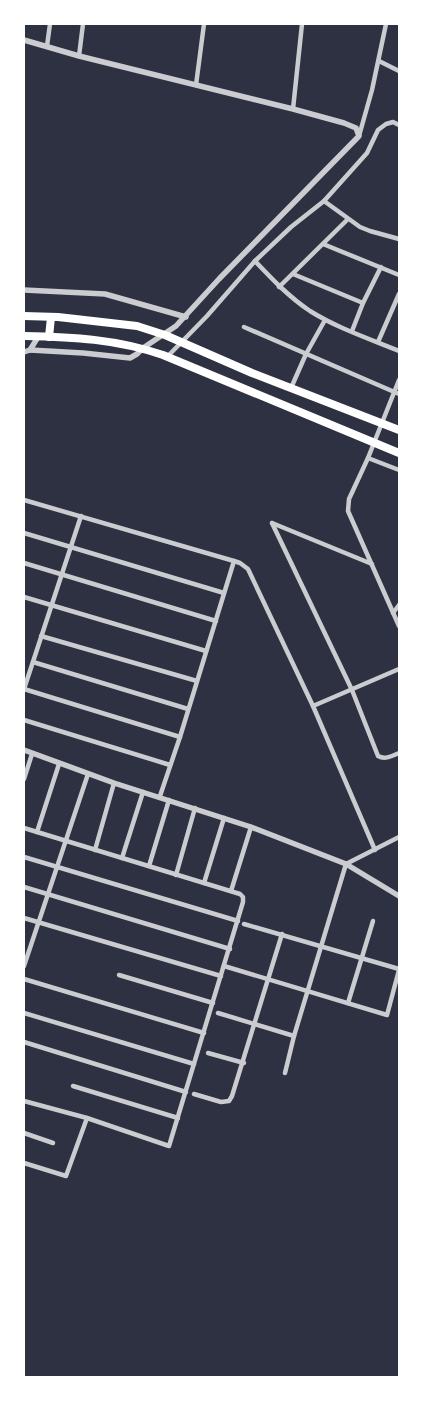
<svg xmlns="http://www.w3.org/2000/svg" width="423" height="1401" font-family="'PT Sans',sans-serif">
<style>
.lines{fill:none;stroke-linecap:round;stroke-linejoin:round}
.minor{stroke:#caccd0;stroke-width:4.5}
.tertiary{stroke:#caccd0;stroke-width:5.5}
.trunk{stroke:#fff;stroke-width:8}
</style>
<rect width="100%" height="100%" fill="#2d3142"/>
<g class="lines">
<g class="minor">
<polyline points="47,46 50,24"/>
<polyline points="79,56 83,24"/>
<polyline points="379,61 399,71"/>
<polyline points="196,85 204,24"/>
<polyline points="293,109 302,24"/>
<polyline points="359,136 372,90 386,24"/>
<polyline points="324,201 360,227 370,231 399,239"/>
<polyline points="323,244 399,275"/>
<path d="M255,261C272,279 289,297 310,311C337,328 370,339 399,351"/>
<polyline points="293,274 363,303 381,267"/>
<polyline points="279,287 348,219"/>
<polyline points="244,327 399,394"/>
<polyline points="352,331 363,303"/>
<polyline points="378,342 399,294"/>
<polyline points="167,357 207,316 255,261 291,227 324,201 367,153 378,130 386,124 393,122 399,125"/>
<polyline points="399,380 368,458 349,499 348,511 399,626"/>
<polyline points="291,388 306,354 325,320"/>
<polyline points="368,458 399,470"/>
<polyline points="24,500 234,561 240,563 248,569 313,706 375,850"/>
<polyline points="81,516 24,689 180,737"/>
<path d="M272,523L352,690L378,756C385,760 392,756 399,753"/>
<polyline points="272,523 372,564"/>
<polyline points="24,533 224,593"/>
<polyline points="24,563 216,621"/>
<polyline points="24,597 206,651"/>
<polyline points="393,613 399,605"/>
<polyline points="41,636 197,681"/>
<polyline points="33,662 188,709"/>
<polyline points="313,706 399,669"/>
<polyline points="24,720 170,765"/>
<polyline points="24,779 32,754"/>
<polyline points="160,796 180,737 234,561"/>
<polyline points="24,828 240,894 243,897 243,902 169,1146 87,1118 24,1101"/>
<polyline points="37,832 59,764"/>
<polyline points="95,850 114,783"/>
<polyline points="24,857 238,921"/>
<polyline points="122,858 143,792"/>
<polyline points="149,866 169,800"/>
<polyline points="176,875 195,808"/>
<polyline points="204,883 224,818"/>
<polyline points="24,887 230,949"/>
<polyline points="231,891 251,827"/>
<polyline points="24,918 221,976"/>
<polyline points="244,924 399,969"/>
<polyline points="24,966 88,774"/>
<polyline points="224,966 387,1015 399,970"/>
<polyline points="119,975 213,1003"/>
<polyline points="24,979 204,1033"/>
<polyline points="348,1003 373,921"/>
<polyline points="24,1013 194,1064"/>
<polyline points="218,1013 294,1036"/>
<polyline points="24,1042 186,1092"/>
<polyline points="208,1053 244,1063"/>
<polyline points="285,1073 294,1036 346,864 399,837"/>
<polyline points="73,1086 178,1118"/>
<polyline points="194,1094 221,1102 229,1101 232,1096 282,934"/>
<polyline points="24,1133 53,1143"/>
<polyline points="24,1163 66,1176 87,1118"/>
</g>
<g class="tertiary">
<polyline points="24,40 79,56 293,109 344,123 356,128 359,136 219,279 176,326 143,348 137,354 130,358 83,353 30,350"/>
<polyline points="24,290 105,294 186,317"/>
<polyline points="24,352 30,350 38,337"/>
<polyline points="24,750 114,783 251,827 346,864 399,896"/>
</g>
<g class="trunk">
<polyline points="24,316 58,317 137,326 165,335 252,373 399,430"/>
<path d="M24,336C73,337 116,339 163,355L399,453"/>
<polyline points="49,337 51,317"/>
</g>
</g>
<rect width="423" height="1401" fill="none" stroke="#ffffff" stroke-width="50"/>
</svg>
